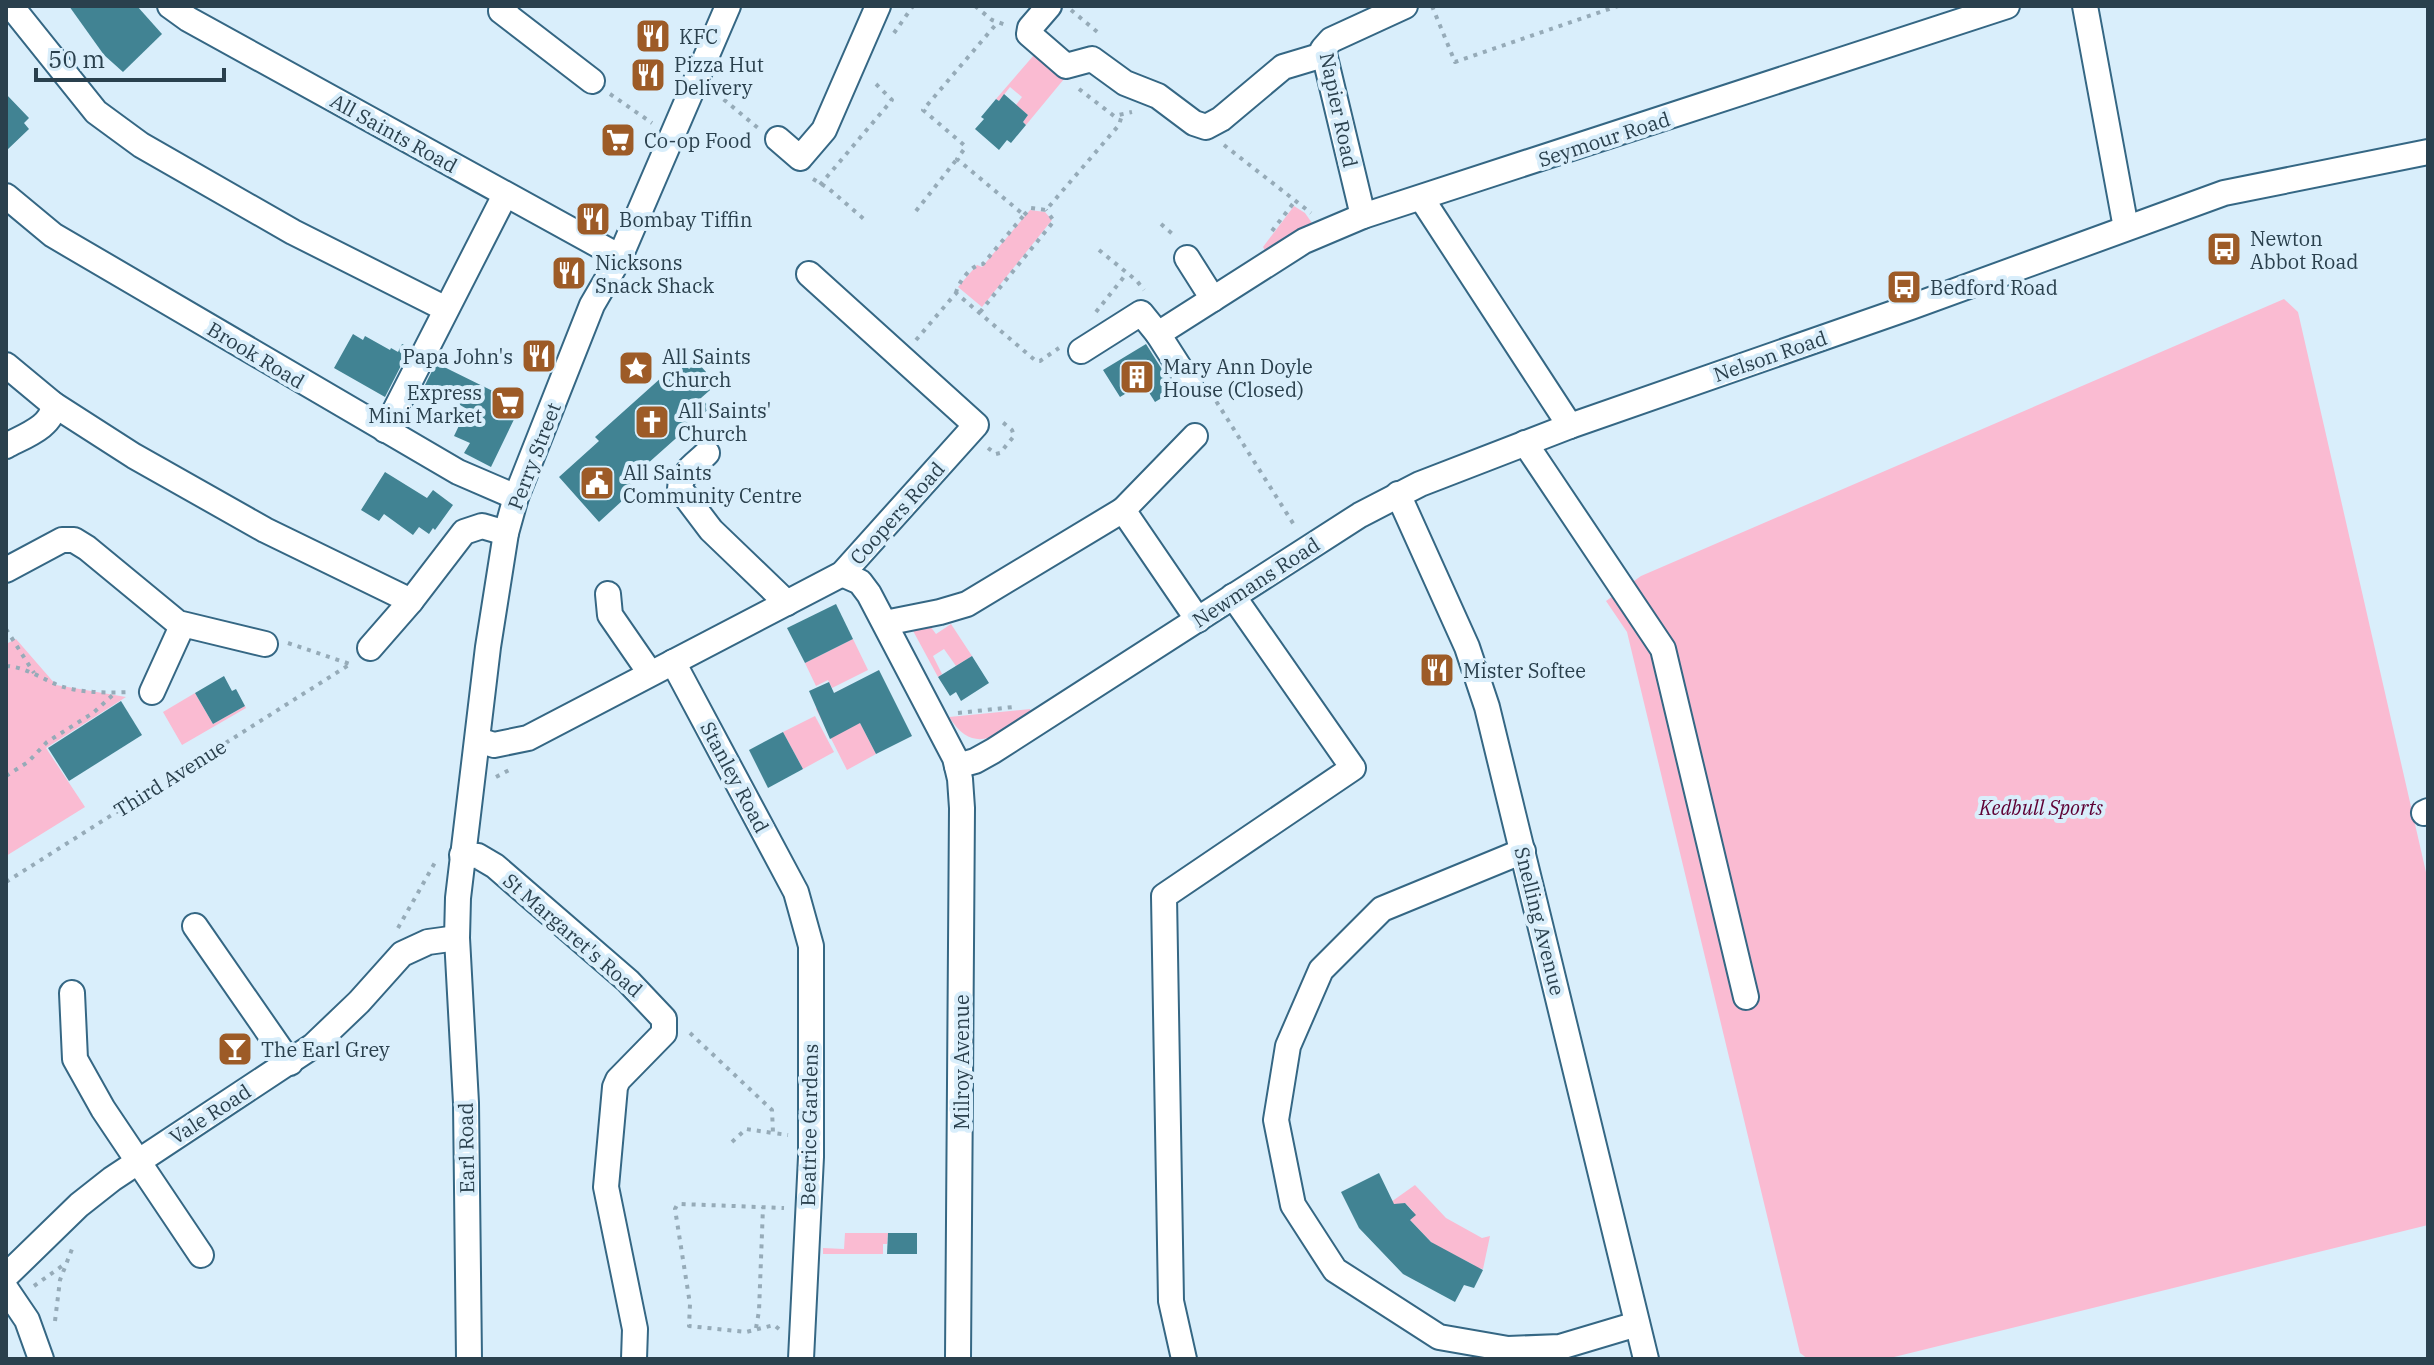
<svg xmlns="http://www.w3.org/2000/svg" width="2434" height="1365" font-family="'IBM Plex Serif',serif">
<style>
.green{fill:#fabbd2}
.building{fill:#418393}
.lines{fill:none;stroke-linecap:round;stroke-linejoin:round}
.minor-casing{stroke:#356784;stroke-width:28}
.path{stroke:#96abb8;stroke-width:4;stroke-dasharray:4 6;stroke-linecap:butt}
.minor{stroke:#fff;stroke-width:24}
.labels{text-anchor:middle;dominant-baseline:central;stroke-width:8;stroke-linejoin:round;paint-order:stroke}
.poi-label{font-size:20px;fill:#2a404d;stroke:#d9eefb;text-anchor:start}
.street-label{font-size:20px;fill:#2a404d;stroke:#d9eefb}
.park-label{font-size:20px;font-style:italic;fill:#5e0034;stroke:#d9eefb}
</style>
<rect width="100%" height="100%" fill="#d9eefb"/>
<g class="green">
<polygon points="1034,55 1064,79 1026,125 1023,122 1028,115 1016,105 1022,97 1010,87 999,101 996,99"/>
<polygon points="1294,206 1305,213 1312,223 1266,252 1263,247"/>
<polygon points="1030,210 1045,212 1052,220 982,307 958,287 977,265 982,267"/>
<polygon points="2284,299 2298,312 2428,881 2428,1225 1886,1359 1808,1359 1800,1353 1627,632 1606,601 1641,576"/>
<polygon points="924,618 936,634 951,624 972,656 956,666 944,649 933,656 942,674 938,677 911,627"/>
<polygon points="16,639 56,685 126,697 46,748 85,807 6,856 6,644"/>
<polygon points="853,639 868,670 832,688 828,680 816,686 805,663"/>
<polygon points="852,684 860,723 876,754 847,770 816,709 819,701"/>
<polygon points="195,693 213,724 245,706 246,708 182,745 163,712"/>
<path d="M1030,709L1032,714C1000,733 975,758 949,717Z"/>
<polygon points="815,716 834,752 803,769 783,732"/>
<polygon points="1415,1185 1446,1218 1482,1238 1490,1236 1483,1269 1474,1267 1474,1265 1437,1246 1436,1247 1409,1219 1413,1211 1405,1203 1394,1206 1391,1202"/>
<polygon points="845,1233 888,1233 887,1244 883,1244 883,1254 823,1254 823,1248 844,1249"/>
</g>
<g class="building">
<polygon points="69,6 137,6 162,34 123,72 104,55"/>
<polygon points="6,94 29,118 24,123 29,129 6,151"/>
<polygon points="1004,94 1028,115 1023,122 1026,125 1011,143 1007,140 999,150 975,129 984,119 981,117 996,99 999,101"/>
<polygon points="353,334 363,340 365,336 390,350 391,348 398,352 402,344 410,348 385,397 334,368"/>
<polygon points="1146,344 1175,390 1155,402 1143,383 1120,397 1103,370"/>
<polygon points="681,360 689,369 697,362 717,384 701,398 710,408 628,481 635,489 599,522 559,477 599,441 595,437"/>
<polygon points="436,363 521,405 491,467 464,453 470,443 454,436 467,409 425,385"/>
<polygon points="385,472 427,498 433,490 453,505 435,530 433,528 429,534 419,527 413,535 384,514 379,521 361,510"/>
<polygon points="836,604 853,639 805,663 787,628"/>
<polygon points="972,656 989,683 961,701 956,692 950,696 938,677"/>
<polygon points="879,670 912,736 876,754 860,723 830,739 809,691 829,682 834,693"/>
<polygon points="224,676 232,691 236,689 245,706 213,724 195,693"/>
<polygon points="121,701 142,735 69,781 48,748"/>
<polygon points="783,732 803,769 768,788 749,750"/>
<polygon points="1379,1173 1394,1204 1405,1203 1416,1215 1410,1220 1431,1242 1483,1270 1474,1288 1464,1285 1455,1302 1403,1274 1359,1228 1341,1192"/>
<polygon points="888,1233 917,1233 917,1254 887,1254"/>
</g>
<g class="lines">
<defs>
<g id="minor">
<polyline points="11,6 96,112 141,145 293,232 446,309"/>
<polyline points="170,6 188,19 620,257"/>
<polyline points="506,6 501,11 592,81"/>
<polyline points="1049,6 1030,28 1029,34 1066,66 1092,59 1125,83 1158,96 1194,123 1206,127 1221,119 1283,67 1323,55"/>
<polyline points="2085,6 2126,228"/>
<polyline points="778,139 800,158 824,130 878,6"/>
<polyline points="6,196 53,235 458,472 516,497"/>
<polyline points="1422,199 1570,426"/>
<polyline points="1363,216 1323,49 1331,40 1405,6"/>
<polyline points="1187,258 1213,299"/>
<polyline points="1158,334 1190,384"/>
<polyline points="1081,351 1141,313 1158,334 1304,241 1363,216 2007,6"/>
<polyline points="6,365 53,404 134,456 265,530 411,601"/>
<polyline points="385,430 505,195"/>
<polyline points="1525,443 1663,649 1746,997"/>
<path d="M6,446C22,437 55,426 53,404"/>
<path d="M707,453C697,463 680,473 680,489L711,530L787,603"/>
<polyline points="1398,494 1467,647 1487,707 1646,1359"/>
<polyline points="1123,510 1195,436"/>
<polyline points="6,570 62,540 74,540 87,548 178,623 265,644"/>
<polyline points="842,574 860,582 869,594 955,758 960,779 962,808 958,1359"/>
<polyline points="608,594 610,615 650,673"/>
<polyline points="885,623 940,612 967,604 1123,510 1198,620"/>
<polyline points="370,648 411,601 464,532 482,526 506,533"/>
<polyline points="673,662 796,892 811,946 811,1157 801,1359"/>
<polyline points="152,692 182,626"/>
<polyline points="478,740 494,745 528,738 842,574 976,425 809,274"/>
<polyline points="957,766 975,761 993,751 1360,515 1420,484 1570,426 1911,307 2224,193 2428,152"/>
<polyline points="2424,813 2428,811"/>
<polyline points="1523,851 1382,909 1321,970 1288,1046 1276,1120 1293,1205 1335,1270 1439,1337 1508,1349 1560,1347 1637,1324"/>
<polyline points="462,855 478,856 495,866 628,981 664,1019 664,1033 618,1080 615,1087 606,1187 635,1329 634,1359"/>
<polyline points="195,926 290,1063"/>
<polyline points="72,993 75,1059 103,1109 201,1255"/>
<polyline points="6,1276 79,1205 112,1179 313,1046 359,1002 402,954 428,942 457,938"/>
<polyline points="6,1289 27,1320 41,1359"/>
<polyline points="469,1359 466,1103 457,938 458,898 488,647 506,533 516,497 592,305 620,257 728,6"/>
<polyline points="1184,1359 1171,1301 1164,896 1353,768 1233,596"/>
</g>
</defs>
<use href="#minor" class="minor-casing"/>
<g class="path">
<polyline points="975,6 992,20 1006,25"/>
<polyline points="1432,6 1455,62 1618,6"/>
<polyline points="1071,10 1101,35"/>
<polyline points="894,33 913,6"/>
<polyline points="1079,89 1114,116 1132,112"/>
<polyline points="716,93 758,128"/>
<polyline points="610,94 652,123"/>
<polyline points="1224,145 1311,213"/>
<polyline points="813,179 828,188 865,220"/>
<polyline points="820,185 892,100 872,80"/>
<polyline points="916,211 957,159"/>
<polyline points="1024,215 1031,208 1046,210 1119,125 1122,115"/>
<polyline points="1161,224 1176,237"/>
<polyline points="1272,231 1295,201"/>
<polyline points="1099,250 1137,281 1144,290"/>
<path d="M956,293C958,282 972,264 983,264L1024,215L957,159L965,148L964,145L923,110L998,22"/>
<polyline points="980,312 1054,221 1046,210"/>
<polyline points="1096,312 1127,273"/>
<polyline points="916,340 956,293 1036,361 1040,361 1059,348"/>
<polyline points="1211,393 1296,528"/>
<polyline points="988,448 996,454 1000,453 1014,436 1012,430 1000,420"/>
<polyline points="6,629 34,673"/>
<polyline points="288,643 350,664"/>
<path d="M6,666C26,667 42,679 60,686C83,693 107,693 131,692"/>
<polyline points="958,713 1013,707"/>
<polyline points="6,776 28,762 47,742 93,713 115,693"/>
<polyline points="496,777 513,768"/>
<polyline points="6,882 352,663"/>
<polyline points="398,928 437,859"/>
<polyline points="690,1033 772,1110 773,1133 788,1135"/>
<polyline points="732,1142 746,1129 773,1133"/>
<polyline points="34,1286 62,1266"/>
<polyline points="55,1321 60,1280 72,1249"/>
<polyline points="756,1328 759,1311 763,1207"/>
<polyline points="779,1329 774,1325 746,1332 689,1326 690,1304 675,1209 677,1205 681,1204 784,1208"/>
</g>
<use href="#minor" class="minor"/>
</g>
<defs>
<symbol id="restaurant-square" viewBox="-11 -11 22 22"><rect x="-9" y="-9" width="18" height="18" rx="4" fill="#9d5b27" stroke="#d9eefb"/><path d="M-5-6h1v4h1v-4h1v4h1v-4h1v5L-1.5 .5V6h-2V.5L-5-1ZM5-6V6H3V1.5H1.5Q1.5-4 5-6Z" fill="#fff"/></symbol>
<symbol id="supermarket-square" viewBox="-11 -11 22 22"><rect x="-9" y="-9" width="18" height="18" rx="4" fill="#9d5b27" stroke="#d9eefb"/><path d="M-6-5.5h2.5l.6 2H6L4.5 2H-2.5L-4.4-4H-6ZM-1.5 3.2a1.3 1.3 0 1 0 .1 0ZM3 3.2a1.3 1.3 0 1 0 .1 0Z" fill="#fff"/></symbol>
<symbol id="bus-square" viewBox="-11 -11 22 22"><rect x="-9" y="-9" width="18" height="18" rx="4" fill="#9d5b27" stroke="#d9eefb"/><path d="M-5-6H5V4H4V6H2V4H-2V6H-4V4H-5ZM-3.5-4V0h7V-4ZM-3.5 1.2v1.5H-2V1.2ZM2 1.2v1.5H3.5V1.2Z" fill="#fff"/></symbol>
<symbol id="sight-square" viewBox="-11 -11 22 22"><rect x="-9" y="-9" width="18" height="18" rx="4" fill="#9d5b27" stroke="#d9eefb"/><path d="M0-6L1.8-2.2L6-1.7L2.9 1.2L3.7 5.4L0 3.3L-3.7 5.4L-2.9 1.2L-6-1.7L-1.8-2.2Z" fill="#fff"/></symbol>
<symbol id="building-square" viewBox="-11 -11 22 22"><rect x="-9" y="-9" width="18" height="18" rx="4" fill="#9d5b27" stroke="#d9eefb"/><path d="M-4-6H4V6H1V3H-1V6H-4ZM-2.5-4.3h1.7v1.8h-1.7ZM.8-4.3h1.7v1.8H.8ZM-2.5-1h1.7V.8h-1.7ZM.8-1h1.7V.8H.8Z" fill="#fff"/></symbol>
<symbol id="church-square" viewBox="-11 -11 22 22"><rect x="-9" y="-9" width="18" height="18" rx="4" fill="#9d5b27" stroke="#d9eefb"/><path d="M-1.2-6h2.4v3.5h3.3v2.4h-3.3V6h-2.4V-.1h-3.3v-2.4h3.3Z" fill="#fff"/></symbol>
<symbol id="civic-square" viewBox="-11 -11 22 22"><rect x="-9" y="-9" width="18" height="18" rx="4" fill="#9d5b27" stroke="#d9eefb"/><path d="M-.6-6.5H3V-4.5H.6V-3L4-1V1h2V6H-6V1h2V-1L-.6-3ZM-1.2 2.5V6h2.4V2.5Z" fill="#fff"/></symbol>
<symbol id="bar-square" viewBox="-11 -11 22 22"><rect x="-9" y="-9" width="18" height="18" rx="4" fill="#9d5b27" stroke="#d9eefb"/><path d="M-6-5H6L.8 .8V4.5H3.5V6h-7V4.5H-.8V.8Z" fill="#fff"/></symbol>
</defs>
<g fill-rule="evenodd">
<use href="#restaurant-square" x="633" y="16" width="40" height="40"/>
<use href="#restaurant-square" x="628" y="55" width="40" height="40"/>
<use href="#supermarket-square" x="598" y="120" width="40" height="40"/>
<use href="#restaurant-square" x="573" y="199" width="40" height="40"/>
<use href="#bus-square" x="2204" y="229" width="40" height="40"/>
<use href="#restaurant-square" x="549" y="253" width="40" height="40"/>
<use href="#bus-square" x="1884" y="267" width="40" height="40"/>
<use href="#restaurant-square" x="519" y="336" width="40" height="40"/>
<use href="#sight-square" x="616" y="348" width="40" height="40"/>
<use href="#building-square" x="1117" y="357" width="40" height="40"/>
<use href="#supermarket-square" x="488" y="383" width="40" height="40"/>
<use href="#church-square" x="632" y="402" width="40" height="40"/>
<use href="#civic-square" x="577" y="463" width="40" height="40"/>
<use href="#restaurant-square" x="1417" y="650" width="40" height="40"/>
<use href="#bar-square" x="215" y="1029" width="40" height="40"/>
</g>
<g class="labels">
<g class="poi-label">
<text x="679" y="36">KFC</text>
<text x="674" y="64">Pizza Hut<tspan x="674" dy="23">Delivery</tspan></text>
<text x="644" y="140">Co-op Food</text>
<text x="619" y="219">Bombay Tiffin</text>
<text x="2250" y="238">Newton<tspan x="2250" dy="23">Abbot Road</tspan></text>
<text x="595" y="262">Nicksons<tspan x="595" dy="23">Snack Shack</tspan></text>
<text x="1930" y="287">Bedford Road</text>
<text x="513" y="356" text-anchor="end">Papa John's</text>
<text x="662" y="356">All Saints<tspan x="662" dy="23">Church</tspan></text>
<text x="1163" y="366">Mary Ann Doyle<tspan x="1163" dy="23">House (Closed)</tspan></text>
<text x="482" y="392" text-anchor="end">Express<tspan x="482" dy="23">Mini Market</tspan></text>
<text x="678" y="410">All Saints'<tspan x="678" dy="23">Church</tspan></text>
<text x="623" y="472">All Saints<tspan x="623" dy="23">Community Centre</tspan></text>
<text x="1463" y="670">Mister Softee</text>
<text x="261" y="1049">The Earl Grey</text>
</g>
<g class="street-label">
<text transform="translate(1339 110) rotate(78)">Napier Road</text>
<text transform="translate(394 133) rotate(29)">All Saints Road</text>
<text transform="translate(1604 139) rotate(-18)">Seymour Road</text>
<text transform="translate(256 355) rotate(31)">Brook Road</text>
<text transform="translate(1770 356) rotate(-19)">Nelson Road</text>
<text transform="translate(534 456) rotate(-69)">Perry Street</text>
<text transform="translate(897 513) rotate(-48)">Coopers Road</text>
<text transform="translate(1256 582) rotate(-33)">Newmans Road</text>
<text transform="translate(735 777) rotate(62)">Stanley Road</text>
<text transform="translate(170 778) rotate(-32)">Third Avenue</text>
<text transform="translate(1540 921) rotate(76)">Snelling Avenue</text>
<text transform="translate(573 935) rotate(41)">St Margaret's Road</text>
<text transform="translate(961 1062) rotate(-90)">Milroy Avenue</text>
<text transform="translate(210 1114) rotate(-33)">Vale Road</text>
<text transform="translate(809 1125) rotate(-89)">Beatrice Gardens</text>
<text transform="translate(466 1148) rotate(-91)">Earl Road</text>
</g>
<g class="park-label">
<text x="2041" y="807">Kedbull Sports</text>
</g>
</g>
<rect width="2434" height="1365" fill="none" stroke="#2a404d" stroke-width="16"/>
<path d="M36 68v12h188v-12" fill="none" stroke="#2a404d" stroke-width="4"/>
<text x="48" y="68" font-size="24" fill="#2a404d" stroke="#d9eefb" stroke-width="6" paint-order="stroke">50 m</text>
</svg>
